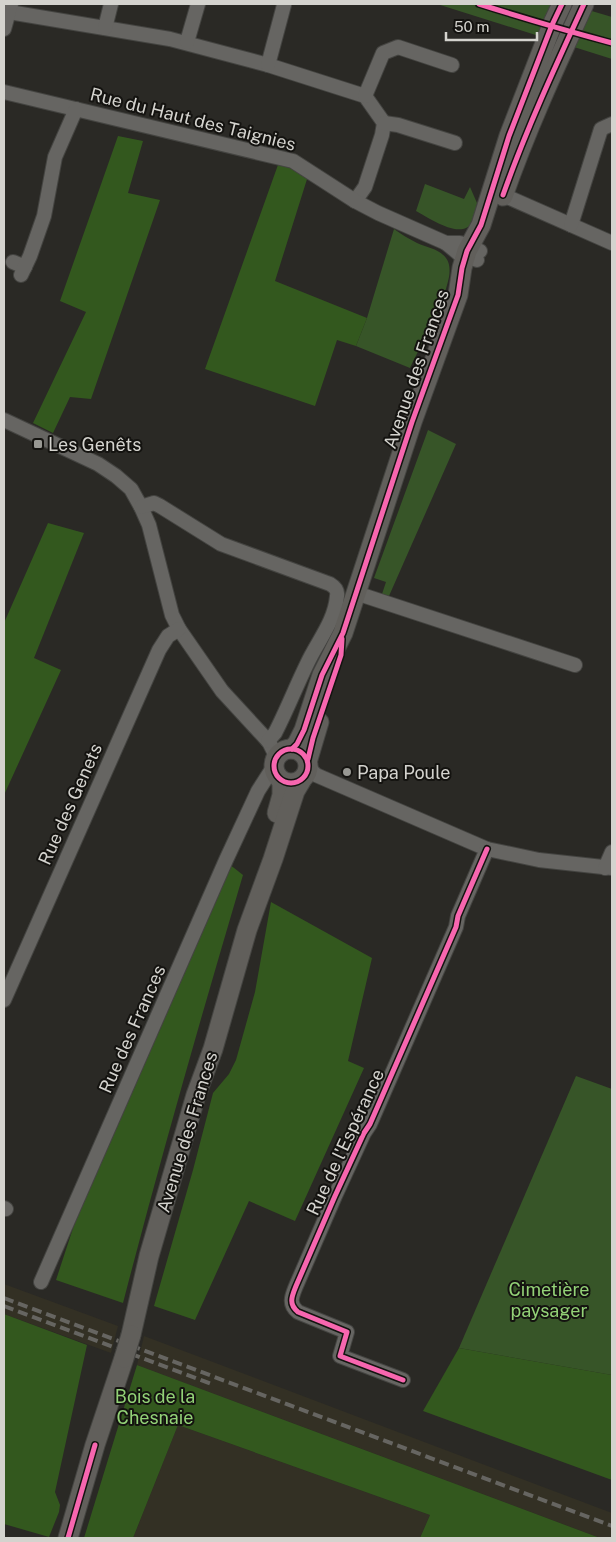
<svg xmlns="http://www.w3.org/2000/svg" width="616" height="1542" font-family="'Public Sans',sans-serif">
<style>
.built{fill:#333024}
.green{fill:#375528}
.forest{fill:#33581e}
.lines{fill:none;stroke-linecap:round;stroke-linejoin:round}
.street-casing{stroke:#444441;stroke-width:16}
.secondary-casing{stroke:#444441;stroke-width:21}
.street{stroke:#666562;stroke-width:14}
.secondary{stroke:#615f5b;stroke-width:19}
.rail{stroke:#666561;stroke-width:4;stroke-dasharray:10 5;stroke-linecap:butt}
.secondary-bridge-casing{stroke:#444441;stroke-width:21;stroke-linecap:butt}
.secondary-bridge{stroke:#615f5b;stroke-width:19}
.cycleway-casing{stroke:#141310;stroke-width:8}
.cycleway{stroke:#f766af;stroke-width:5}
.poi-dot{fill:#989893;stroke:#141310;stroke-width:2}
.labels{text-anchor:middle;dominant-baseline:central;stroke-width:4;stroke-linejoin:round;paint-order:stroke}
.street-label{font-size:18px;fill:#d4d3ce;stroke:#141310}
.poi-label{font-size:18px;fill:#d4d3ce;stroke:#141310;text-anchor:start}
.park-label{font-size:18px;fill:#93d277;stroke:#141310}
</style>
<rect width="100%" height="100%" fill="#2a2925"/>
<g class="built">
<polygon points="4,1284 118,1326 111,1353 4,1314"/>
<polygon points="144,1336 612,1513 612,1538 600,1538 137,1365"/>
<polygon points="178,1425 430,1515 420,1538 133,1538"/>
</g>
<g class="green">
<polygon points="437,4 568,4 612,17 612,59"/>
<path d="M425,184L464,199L470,187L477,203C476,209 475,216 472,222C462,241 429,218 416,211Z"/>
<path d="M394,229C401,234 409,239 417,243C427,248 438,248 446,258C450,263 450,271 449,277C443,306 423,341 410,368L356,346L367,318Z"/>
<polygon points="428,430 456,444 389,596 382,594 386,582 374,578"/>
<polygon points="576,1076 612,1089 612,1375 459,1348"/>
</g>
<g class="forest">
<polygon points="118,136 143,141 128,193 160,200 91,399 70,397 53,433 33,423 86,312 60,301"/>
<polygon points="279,162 308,176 275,281 367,318 356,346 337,340 315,406 205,369"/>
<polygon points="48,523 84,533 34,658 61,670 4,795 4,623"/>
<path d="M229,864L243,875C201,1017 160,1160 123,1303L56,1280L78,1213Z"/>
<polygon points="271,902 372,958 348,1061 364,1068 295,1221 249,1201 195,1320 154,1306 193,1170 213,1093 229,1074 236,1060 255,992"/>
<polygon points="4,1314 87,1345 55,1492 60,1505 59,1512 49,1537 4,1524"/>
<polygon points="459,1348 612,1375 612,1480 423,1411"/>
<polygon points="137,1365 600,1538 420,1538 430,1515 178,1425 133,1538 84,1538"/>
</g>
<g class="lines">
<defs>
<g id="street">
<polyline points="9,12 170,39 268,65 365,96 384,123 382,135 365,187 355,201"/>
<polyline points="105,28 111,4"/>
<polyline points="4,29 11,4"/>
<polyline points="187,42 198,4"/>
<polyline points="268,65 284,5"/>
<polyline points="4,92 293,161 355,201 378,213 446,243"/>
<polyline points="365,96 383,53 398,47 452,65"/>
<polyline points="384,123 398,125 455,143"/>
<polyline points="503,195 612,243"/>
<polyline points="571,225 601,129 612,124"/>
<polyline points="477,260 458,253 446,243 460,243 480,251"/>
<polyline points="13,262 25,267"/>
<polyline points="21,275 30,256 44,216 55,157 76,109"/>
<polyline points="4,420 98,464 116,476 131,489 141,507 149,525 172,615 179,629 222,691 269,742 274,752 275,761"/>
<path d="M141,507L154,503L160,506L221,544L330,584C335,587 338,590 337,596C335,619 321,637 311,656C298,681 288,708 275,733L268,741"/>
<polyline points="356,593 575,665"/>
<polyline points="309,764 312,771 316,775 487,849 539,860 612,868"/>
<polyline points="605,868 612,852"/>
<polyline points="4,1000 159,650 168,636 179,629"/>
<polyline points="4,1208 6,1209"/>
<polyline points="41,1282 226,860 258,791 274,766"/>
<path d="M403,1380L340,1356L347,1332L298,1312C288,1304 292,1296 296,1286L335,1196L364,1133L370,1124L456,927L458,916L487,849"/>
</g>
<g id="secondary">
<path d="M503,196C526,130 555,67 584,4"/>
<circle cx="291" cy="766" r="17"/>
<polyline points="292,749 297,744 304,730 322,675 343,633 412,422 458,295 462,268 467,251 481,225 509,136 552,25 562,4"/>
<polyline points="308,759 319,722"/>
<polyline points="277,813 282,795 282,781"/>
<polyline points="131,1335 149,1256 196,1095 213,1049 247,930 273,859 295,791 301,781"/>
<polyline points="68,1538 95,1445 124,1358"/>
</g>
</defs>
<use href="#street" class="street-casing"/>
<use href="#secondary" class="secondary-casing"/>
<use href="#street" class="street"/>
<use href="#secondary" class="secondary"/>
<g class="rail">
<polyline points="4,1298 612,1526"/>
<polyline points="4,1306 214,1385"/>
</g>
<defs>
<polyline id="secondary-bridge" points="124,1358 131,1335"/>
</defs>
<use href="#secondary-bridge" class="secondary-bridge-casing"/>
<use href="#secondary-bridge" class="secondary-bridge"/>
<defs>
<g id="cycleway">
<path d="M479,4C523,18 568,31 612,43"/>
<path d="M503,195C526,130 555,67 584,4"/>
<circle cx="291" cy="766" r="17"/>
<polyline points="292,749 297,744 304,730 322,675 343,633 412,422 458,295 462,268 467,251 481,225 509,136 552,25 562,4"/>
<polyline points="308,759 313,738 337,667 341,655 342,639"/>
<path d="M403,1380L340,1356L347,1332L298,1312C288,1304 292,1296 296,1286L335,1196L364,1133L370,1124L456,927L458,916L487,849"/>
<polyline points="68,1538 95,1445"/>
</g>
</defs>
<use href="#cycleway" class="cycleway-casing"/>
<use href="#cycleway" class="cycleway"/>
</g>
<g class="poi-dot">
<rect x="33" y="439" width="10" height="10" rx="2.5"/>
<circle cx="347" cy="772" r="5"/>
</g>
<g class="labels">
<g class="street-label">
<text transform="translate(193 119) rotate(14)">Rue du Haut des Taignies</text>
<text transform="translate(416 369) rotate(-71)">Avenue des Frances</text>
<text transform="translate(70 804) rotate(-66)">Rue des Genets</text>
<text transform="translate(132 1029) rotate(-66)">Rue des Frances</text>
<text transform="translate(187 1132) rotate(-73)">Avenue des Frances</text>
<text transform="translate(345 1142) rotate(-65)">Rue de l'Espérance</text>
</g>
<g class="poi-label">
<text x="48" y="444">Les Genêts</text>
<text x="357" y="772">Papa Poule</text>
</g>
<g class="park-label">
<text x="549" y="1289">Cimetière<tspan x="549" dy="21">paysager</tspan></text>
<text x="155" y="1396">Bois de la<tspan x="155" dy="21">Chesnaie</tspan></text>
</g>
</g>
<rect width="616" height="1542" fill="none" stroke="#d4d3ce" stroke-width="10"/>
<path d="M446 32v8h91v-8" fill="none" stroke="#d4d3ce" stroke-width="2.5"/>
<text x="454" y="32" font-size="15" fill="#d4d3ce" stroke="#141310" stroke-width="4" paint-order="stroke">50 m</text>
</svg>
